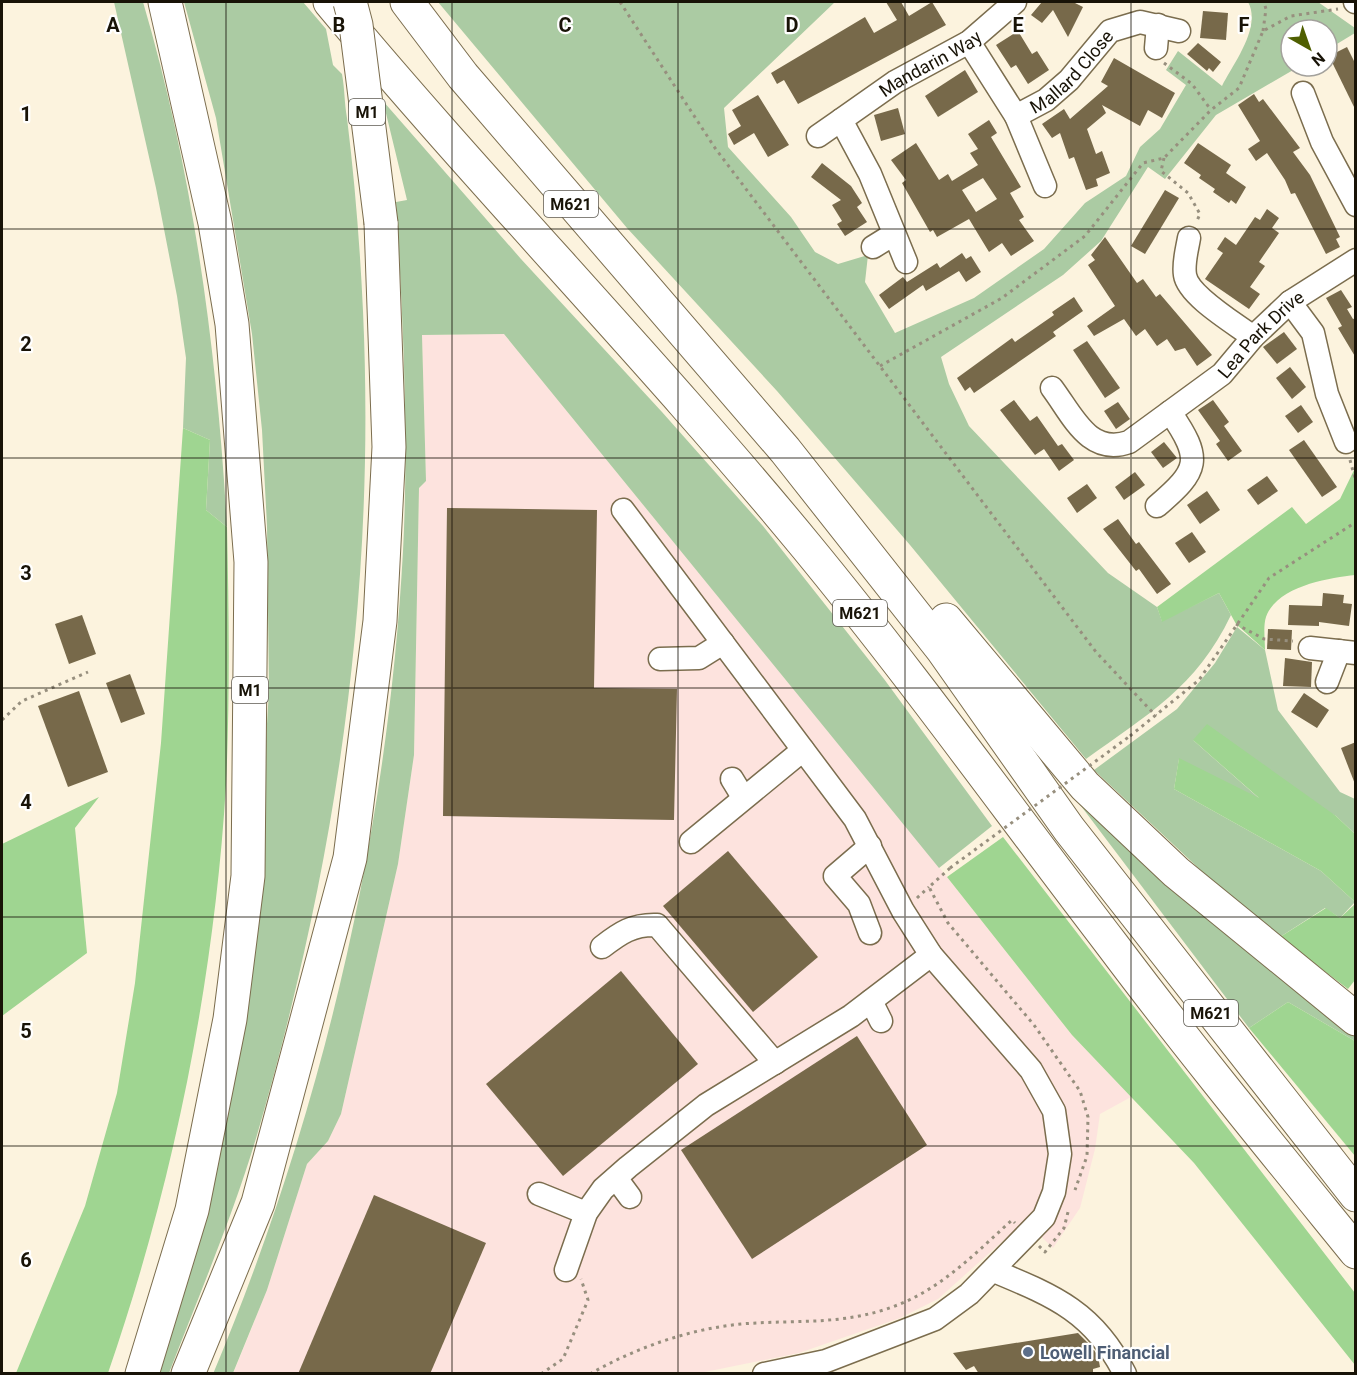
<svg xmlns="http://www.w3.org/2000/svg" width="1357" height="1375" font-family="Roboto,sans-serif">
<style>
.industrial{fill:#fde3de}
.green{fill:#abcba3}
.forest{fill:#9fd591}
.building{fill:#77694a;fill-rule:evenodd}
.lines{fill:none;stroke-linecap:round;stroke-linejoin:round}
.minor-casing{stroke:#7b6d4e;stroke-width:25}
.highway-casing{stroke:#7b6d4e;stroke-width:35}
.path{stroke:#978f7e;stroke-width:3;stroke-dasharray:3 4.5;stroke-linecap:butt}
.minor{stroke:#fff;stroke-width:22}
.highway{stroke:#fff;stroke-width:33}
.highway-bridge-casing{stroke:#7b6d4e;stroke-width:35;stroke-linecap:butt}
.path-bridge{stroke:#978f7e;stroke-width:3;stroke-dasharray:3 4.5;stroke-linecap:butt}
.highway-bridge{stroke:#fff;stroke-width:33}
.grid{fill:none;stroke:#181307;stroke-width:1.5;stroke-opacity:0.55}
.service-dot{fill:#5c6f8a;stroke:#fff;stroke-width:2}
.labels{text-anchor:middle;dominant-baseline:central;stroke-width:4.5;stroke-linejoin:round;paint-order:stroke}
.shield{fill:#fff;stroke:#5d5a51;stroke-width:1.5}
.shield-label{font-size:16px;font-weight:bold;fill:#181307}
.street-label{font-size:18px;fill:#181307;stroke:#fff}
.service-label{font-size:18px;font-weight:bold;fill:#4e5e75;stroke:#fff;text-anchor:start}
.grid-label{font-size:20px;text-anchor:middle;font-weight:bold;fill:#181307;stroke:#fff;stroke-width:4.5;stroke-linejoin:round;paint-order:stroke}
</style>
<rect width="100%" height="100%" fill="#fcf3de"/>
<polygon class="industrial" points="504,334 947,877 1072,1035 1131,1097 1100,1114 1095,1149 1080,1208 1053,1248 1025,1221 938,1299 900,1318 799,1353 695,1374 233,1374 267,1290 307,1164 328,1141 341,1114 398,864 414,755 419,488 426,481 422,335"/>
<g class="green">
<path d="M114,2H143C193,172 217,350 227,527L206,510L210,440L183,428L186,358L177,296L156,188Z"/>
<path d="M184,2H303L326,29L333,65L342,74C345,91 344,101 347,118C355,183 360,247 363,311C376,595 336,863 257,1135C233,1216 199,1295 169,1373L150,1374L258,877L269,690L267,526L262,430L252,334L216,118Z"/>
<path d="M438,2H835L724,108L728,147L791,217L815,252L838,264L868,255L865,282L895,333L974,298L1044,249L1085,203L1126,176L1140,147L1160,129L1186,85L1166,70L1178,51L1222,86C1233,64 1262,27 1248,2H1318L1355,28V33L1327,50V30H1291V66H1300L1216,115L1165,179L1148,167L1101,241L1063,275L941,357L949,384L969,426L1108,573L1157,607L1162,621L1219,593L1231,615C1196,688 1148,714 1086,759L910,545L777,391L627,228Z"/>
<path d="M383,101L521,259L662,412L763,526L884,679L992,826L939,868L504,334L422,335L426,481L419,488L414,755L398,864L341,1114L328,1141L307,1164L267,1290L233,1373L213,1374C322,1115 388,831 403,551C409,434 403,318 396,202L407,200Z"/>
<polygon points="1237,627 1265,650 1278,710 1340,792 1355,799 1355,834 1336,816 1193,740 1261,800 1179,759 1174,789 1321,871 1355,902 1340,918 1325,908 1280,937 1209,878 1094,770 1177,709 1215,663"/>
<polygon points="1053,769 1355,1028 1355,1041 1288,1002 1249,1028"/>
</g>
<g class="forest">
<path d="M183,428L210,440L206,510L227,527C229,613 230,699 226,785C214,983 173,1185 108,1373H16L85,1206L117,1093L135,983L161,743Z"/>
<path d="M1355,468V575C1329,578 1277,586 1266,617C1263,626 1265,640 1265,650L1236,624L1219,593L1162,622L1157,607L1292,507L1306,524L1340,499Z"/>
<polygon points="1207,724 1336,816 1355,834 1355,902 1321,871 1174,789 1179,758 1259,798 1193,740"/>
<polygon points="99,797 75,828 87,953 2,1016 2,844"/>
<polygon points="1003,837 1355,1293 1355,1365 1194,1163 1072,1035 947,877"/>
<polygon points="1355,904 1355,980 1348,989 1280,937 1326,908 1340,918"/>
<polygon points="1288,1002 1355,1041 1355,1156 1249,1028"/>
</g>
<g class="building">
<polygon points="886,2 901,2 909,16 932,2 946,25 798,104 784,80 777,84 771,73 865,17 874,33 897,20"/>
<polygon points="1042,2 1073,2 1083,7 1068,37 1053,10 1042,23 1031,15"/>
<polygon points="1203,11 1228,13 1226,40 1200,38"/>
<polygon points="1018,31 1032,54 1037,51 1049,70 1028,84 1016,65 1011,68 996,45"/>
<polygon points="1198,43 1221,62 1213,72 1209,68 1207,71 1187,54"/>
<polygon points="1347,47 1356,65 1356,111 1329,56"/>
<polygon points="1114,58 1175,93 1162,118 1148,110 1140,126 1102,105 1106,113 1087,129 1096,154 1102,151 1110,173 1096,179 1098,186 1086,190 1074,157 1069,159 1060,133 1052,138 1042,124 1064,109 1070,119 1108,86 1101,82"/>
<polygon points="965,70 978,92 938,117 925,96"/>
<polygon points="1254,94 1259,102 1263,99 1300,148 1293,152 1310,175 1340,237 1336,239 1340,247 1326,254 1295,193 1291,194 1285,180 1267,153 1256,161 1248,149 1260,141 1238,105"/>
<polygon points="758,95 789,145 768,157 754,133 734,145 728,134 741,126 732,110"/>
<polygon points="898,108 905,134 881,141 874,115"/>
<path d="M989,120L997,133L991,137L1021,187L1010,193L1024,217L1019,220L1034,241L1011,256L1002,243L989,252L969,219L937,237L933,230L930,232L902,183L906,180L891,160L916,143L939,180L948,174L952,181L978,165L970,153L978,149L968,134ZM983,178L997,199L976,212L962,190Z"/>
<polygon points="1198,143 1231,165 1226,173 1246,187 1236,204 1231,200 1229,203 1213,192 1215,189 1199,178 1201,175 1184,163"/>
<polygon points="822,163 851,186 862,203 857,207 867,222 845,236 837,224 842,221 832,205 841,200 811,177"/>
<polygon points="1165,190 1179,198 1145,254 1131,246"/>
<polygon points="1267,209 1279,218 1272,228 1279,233 1259,262 1265,266 1250,287 1260,294 1249,309 1205,279 1223,253 1217,249 1225,237 1236,245 1255,217 1260,220"/>
<polygon points="1105,237 1137,283 1143,279 1156,297 1160,294 1212,355 1197,366 1185,348 1175,351 1167,339 1157,346 1145,329 1136,336 1124,319 1094,336 1087,326 1115,306 1088,265 1095,260 1091,255"/>
<polygon points="962,253 966,259 971,256 981,272 966,282 959,271 926,291 923,285 889,309 879,295 903,277 907,282 937,263 940,268"/>
<polygon points="1341,290 1352,307 1347,309 1353,319 1356,318 1356,358 1338,328 1342,326 1326,298"/>
<polygon points="1074,297 1083,311 1053,332 1056,336 974,393 970,387 965,391 957,378 1012,338 1015,342 1054,315 1052,312"/>
<polygon points="1284,332 1297,349 1277,364 1263,347"/>
<polygon points="1087,341 1120,388 1105,398 1073,350"/>
<polygon points="1290,367 1306,387 1292,399 1276,378"/>
<polygon points="1014,400 1030,421 1037,416 1058,446 1062,444 1074,460 1059,471 1044,449 1035,455 1000,410"/>
<polygon points="1213,400 1229,422 1224,426 1242,451 1228,461 1216,444 1220,441 1198,410"/>
<polygon points="1118,402 1130,419 1116,429 1104,411"/>
<polygon points="1301,405 1313,422 1298,433 1285,416"/>
<polygon points="1304,440 1337,487 1322,497 1289,450"/>
<polygon points="1164,442 1177,458 1163,468 1151,452"/>
<polygon points="1135,472 1145,485 1124,500 1115,487"/>
<polygon points="1267,476 1278,491 1258,505 1247,490"/>
<polygon points="1087,484 1097,498 1077,513 1067,498"/>
<polygon points="1207,491 1220,510 1200,524 1187,505"/>
<polygon points="447,508 597,510 594,688 677,689 674,820 443,816"/>
<polygon points="1118,519 1136,544 1139,542 1171,584 1157,594 1139,569 1136,571 1103,529"/>
<polygon points="1192,532 1206,552 1189,563 1175,543"/>
<polygon points="1323,593 1344,595 1343,603 1352,604 1349,626 1319,622 1319,626 1288,625 1289,605 1322,606"/>
<polygon points="82,615 96,654 69,664 55,624"/>
<polygon points="1268,629 1292,630 1291,650 1267,649"/>
<polygon points="1285,658 1312,662 1311,687 1283,686"/>
<polygon points="130,674 145,714 121,723 106,683"/>
<polygon points="79,691 108,772 68,787 38,706"/>
<polygon points="1304,693 1329,710 1317,728 1291,712"/>
<polygon points="1356,742 1356,784 1355,784 1341,748"/>
<polygon points="728,851 818,957 753,1012 663,906"/>
<polygon points="621,971 698,1064 563,1176 486,1084"/>
<polygon points="857,1036 927,1145 752,1259 681,1150"/>
<polygon points="374,1195 486,1243 430,1374 298,1374"/>
<polygon points="1078,1333 1088,1343 1090,1351 1094,1350 1098,1356 1100,1367 1093,1369 1093,1374 979,1374 974,1366 966,1370 953,1353"/>
</g>
<g class="lines">
<defs>
<g id="minor">
<polyline points="1355,2 1356,2"/>
<polyline points="969,42 1016,116 1045,186"/>
<polyline points="1156,48 1158,25"/>
<polyline points="1303,93 1322,142 1356,205"/>
<path id="s1" d="M1016,116L1046,100L1069,80L1110,31L1140,22L1179,31"/>
<polyline points="818,136 841,120"/>
<path d="M1189,238C1187,250 1183,263 1185,275C1188,296 1236,324 1253,337"/>
<polyline points="873,247 894,234"/>
<path id="s2" d="M906,262L870,174L841,120L895,82L969,42L1015,2"/>
<polyline points="1290,302 1313,333 1327,394 1346,442"/>
<path id="s3" d="M1052,388C1073,416 1089,456 1129,442L1222,374L1253,337L1290,302L1356,260"/>
<path d="M1157,506C1199,470 1203,460 1170,412"/>
<polyline points="623,510 855,819 903,911 931,955 1031,1070 1054,1111 1060,1154 1054,1192 1044,1217 969,1294 935,1319 826,1361 764,1374"/>
<polyline points="1310,648 1356,653"/>
<polyline points="660,659 699,658 723,643"/>
<polyline points="1327,682 1339,651"/>
<polyline points="732,779 743,797"/>
<polyline points="691,842 803,750"/>
<polyline points="870,933 859,904 835,876 870,846"/>
<path d="M602,947C620,933 633,924 657,925L775,1063"/>
<polyline points="871,1001 881,1021"/>
<polyline points="616,1178 630,1197"/>
<polyline points="539,1194 586,1213"/>
<polyline points="566,1270 586,1213 603,1189 628,1167 706,1105 851,1016 931,955"/>
<path d="M994,1271C1054,1296 1094,1312 1125,1374"/>
</g>
<g id="highway">
<path d="M330,2C484,187 653,360 806,546C913,676 1011,813 1113,946C1191,1050 1274,1151 1356,1252"/>
<polyline points="407,2 463,76 785,450 942,649 1069,829 1356,1195"/>
<polyline points="946,620 1085,786 1176,872 1356,1019"/>
<polyline points="142,1374 192,1210 230,1019 248,876 251,562 232,324 215,223 165,2"/>
<polyline points="188,1374 258,1203 350,858 380,621 389,447 381,223"/>
</g>
</defs>
<use href="#minor" class="minor-casing"/>
<use href="#highway" class="highway-casing"/>
<g class="path">
<polyline points="620,2 715,148 1096,652 1156,716"/>
<polyline points="1263,31 1266,9 1264,2"/>
<polyline points="1164,63 1192,84 1211,110"/>
<polyline points="1164,158 1161,171 1188,193 1200,214 1196,223"/>
<polyline points="880,366 1002,298 1085,236 1143,163 1164,158 1211,110 1239,88 1263,31 1291,16 1338,9"/>
<polyline points="1350,460 1356,482"/>
<polyline points="1236,624 1264,639 1293,641"/>
<polyline points="2,720 22,701 88,672"/>
<polyline points="1130,736 1199,680 1269,578 1356,522"/>
<polyline points="950,868 929,887 948,923 1034,1025 1080,1091 1088,1117 1087,1156 1075,1190"/>
<polyline points="917,898 929,887"/>
<polyline points="1039,1246 1045,1252 1064,1228 1069,1208"/>
<polyline points="541,1374 563,1359 588,1300 581,1279"/>
<path d="M590,1374C635,1348 689,1329 741,1324C801,1319 849,1327 907,1301C948,1282 979,1250 1012,1220L1015,1223"/>
</g>
<use href="#minor" class="minor"/>
<use href="#highway" class="highway"/>
<defs>
<polyline id="highway-bridge" points="350,2 356,25 381,223"/>
</defs>
<use href="#highway-bridge" class="highway-bridge-casing"/>
<polyline class="path-bridge" points="950,868 1130,736"/>
<use href="#highway-bridge" class="highway-bridge"/>
</g>
<path class="grid" d="M226,2V1374M452,2V1374M678,2V1374M905,2V1374M1131,2V1374M2,229H1356M2,458H1356M2,688H1356M2,917H1356M2,1146H1356"/>
<circle class="service-dot" cx="1028" cy="1352" r="6"/>
<g class="labels">
<g class="shield">
<rect x="349" y="99" width="36" height="26" rx="4.5"/>
<rect x="544" y="191" width="54" height="26" rx="4.5"/>
<rect x="833" y="600" width="54" height="26" rx="4.5"/>
<rect x="232" y="677" width="36" height="26" rx="4.5"/>
<rect x="1184" y="1000" width="54" height="26" rx="4.5"/>
</g>
<g class="shield-label">
<text x="367" y="112">M1</text>
<text x="571" y="204">M621</text>
<text x="860" y="613">M621</text>
<text x="250" y="690">M1</text>
<text x="1211" y="1013">M621</text>
</g>
<g class="street-label">
<text stroke="none"><textPath href="#s2" startOffset="262">Mandarin Way</textPath></text>
<text stroke="none"><textPath href="#s1" startOffset="72">Mallard Close</textPath></text>
<text stroke="none"><textPath href="#s3" startOffset="274">Lea Park Drive</textPath></text>
</g>
<g class="service-label">
<text x="1040" y="1352">Lowell Financial</text>
</g>
</g>
<g class="grid-label">
<text x="113" y="32">A</text>
<text x="339" y="32">B</text>
<text x="565" y="32">C</text>
<text x="792" y="32">D</text>
<text x="1018" y="32">E</text>
<text x="1244" y="32">F</text>
<text x="26" y="121">1</text>
<text x="26" y="351">2</text>
<text x="26" y="580">3</text>
<text x="26" y="809">4</text>
<text x="26" y="1038">5</text>
<text x="26" y="1267">6</text>
</g>
<rect width="1357" height="1375" fill="none" stroke="#181307" stroke-width="6"/>
<g transform="translate(1309 48) rotate(140)"><circle r="28" fill="#ffffff" stroke="#a3a19c" stroke-width="1.5"/>
<path d="M0-4.5L10 22L0 15L-10 22Z" fill="#4f5f01"/>
<text y="-9" font-size="16" font-weight="bold" text-anchor="middle" fill="#181307">N</text>
</g>
</svg>
